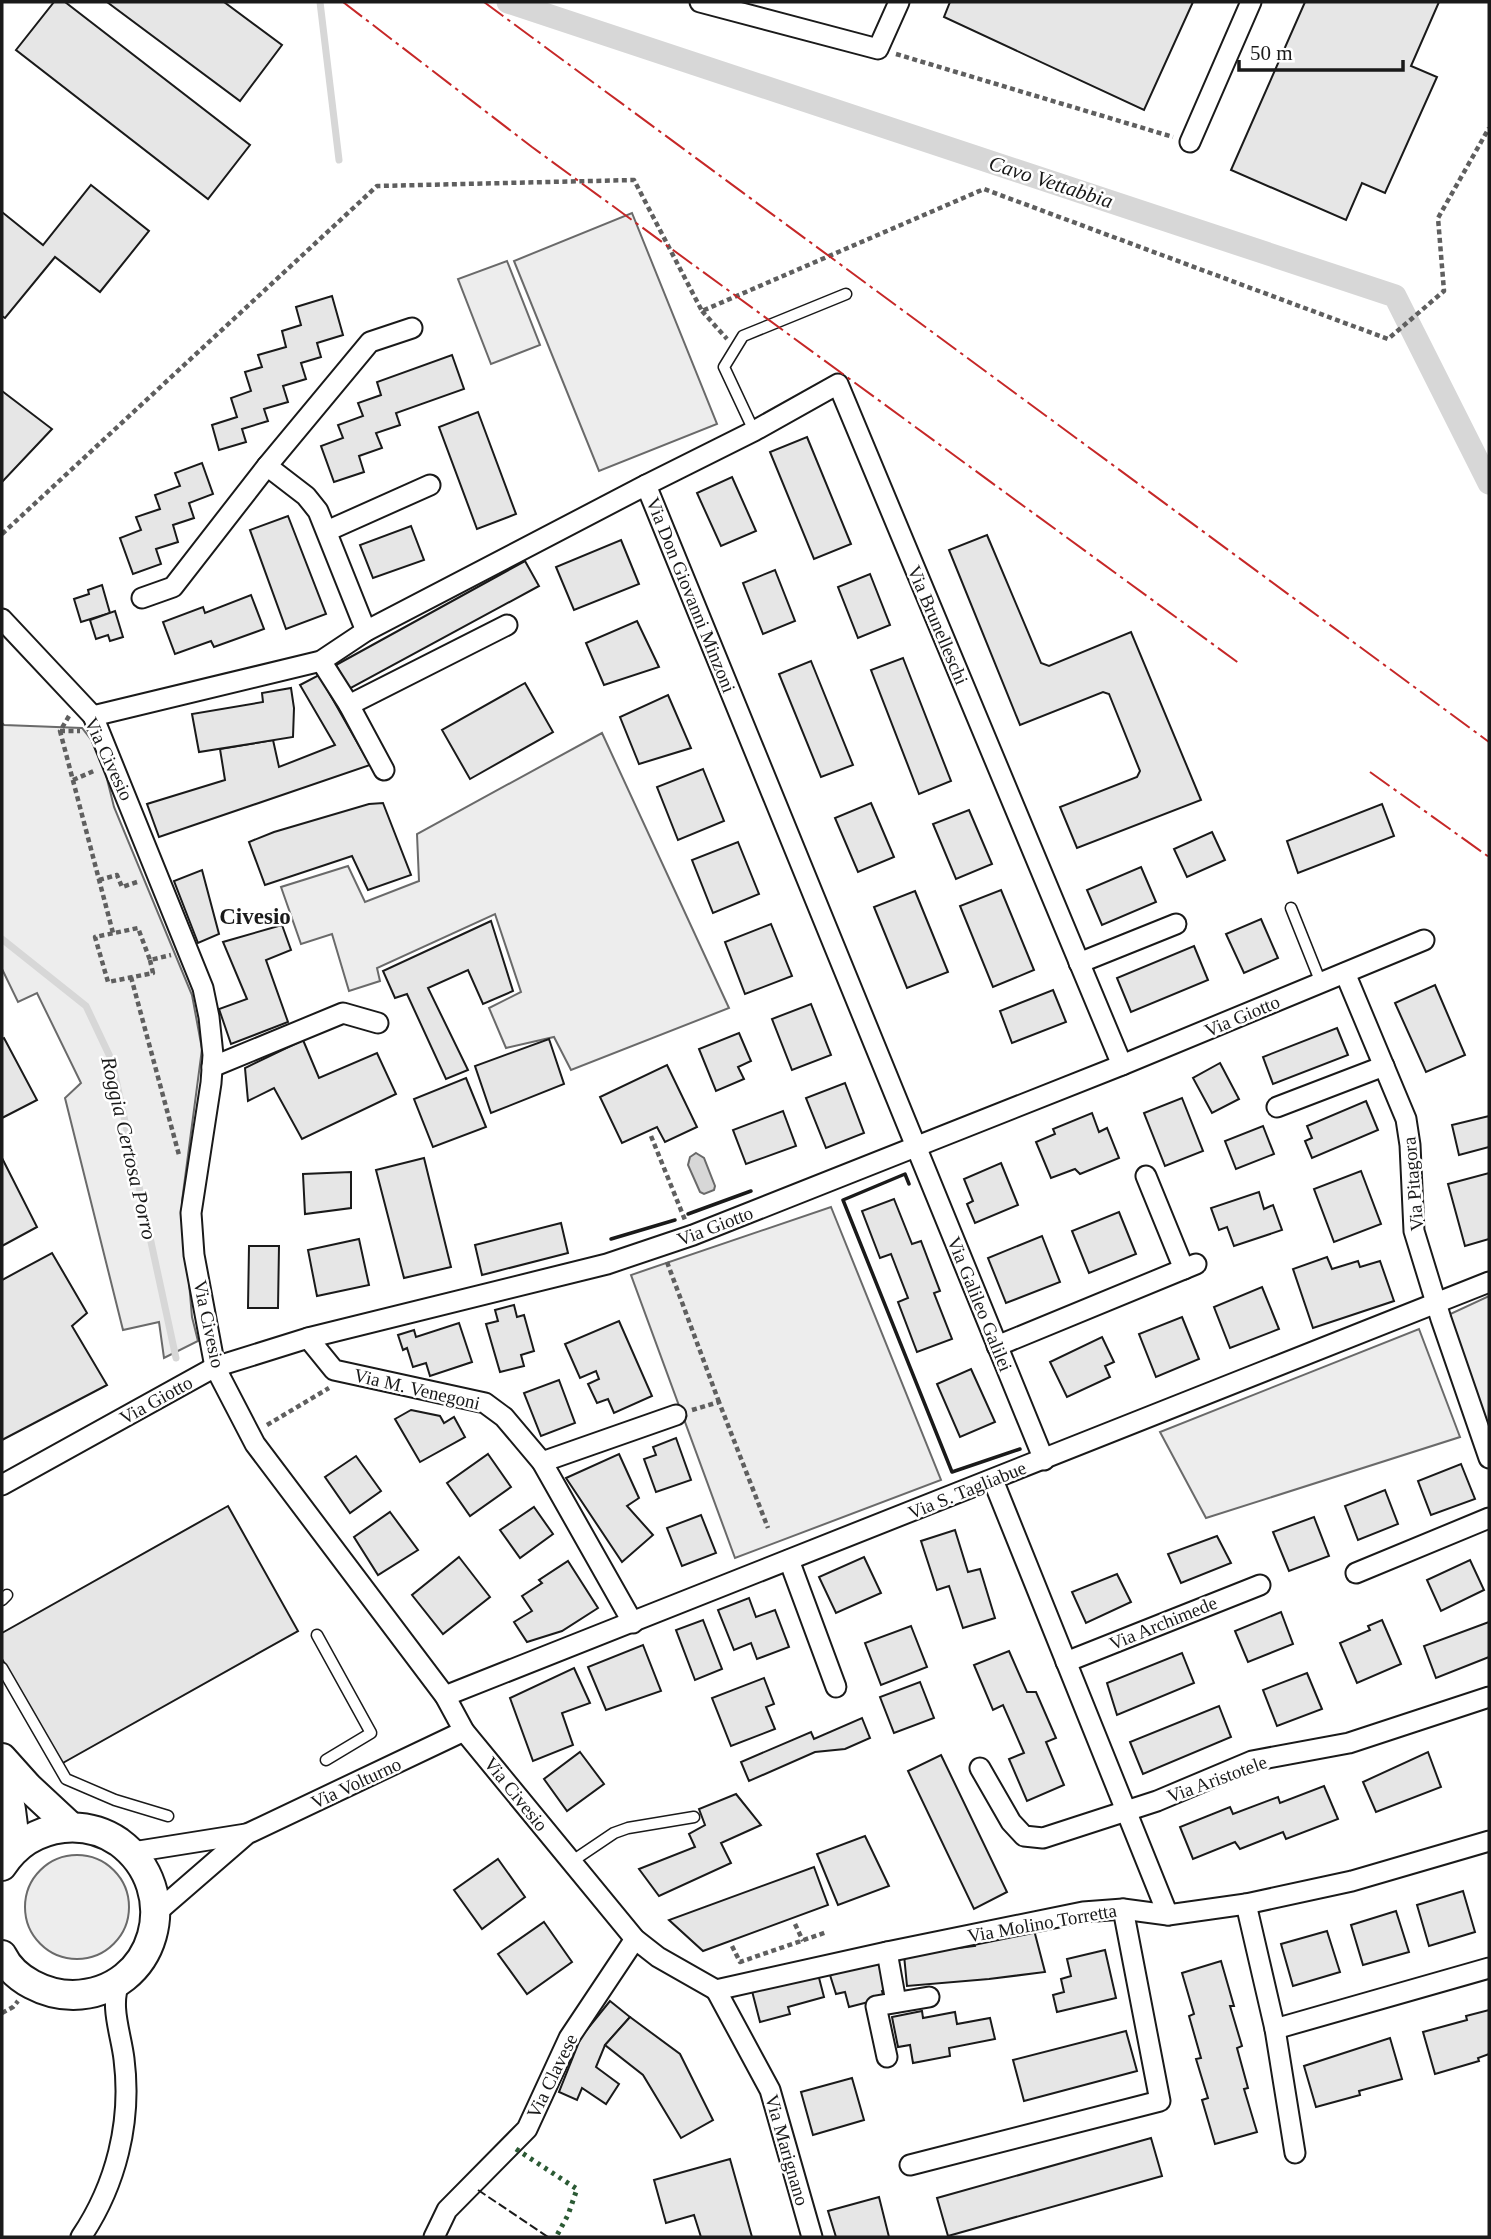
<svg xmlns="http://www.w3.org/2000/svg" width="1491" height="2239" font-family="'Times New Roman',serif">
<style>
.green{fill:#ededed;stroke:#6a6a6a;stroke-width:2}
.water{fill:#d7d7d7;stroke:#6a6a6a;stroke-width:2}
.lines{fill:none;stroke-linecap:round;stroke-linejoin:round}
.stream{stroke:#d7d7d7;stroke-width:7}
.canal{stroke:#d7d7d7;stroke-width:23}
.building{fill:#e6e6e6;stroke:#1a1a1a;stroke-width:2}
.lane-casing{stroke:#1a1a1a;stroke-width:13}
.street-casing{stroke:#1a1a1a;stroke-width:23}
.secondary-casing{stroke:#1a1a1a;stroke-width:32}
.path{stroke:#5f5f5f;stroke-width:4.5;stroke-dasharray:5 3.5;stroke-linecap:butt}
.lane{stroke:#fff;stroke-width:10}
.street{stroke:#fff;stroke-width:19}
.secondary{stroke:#fff;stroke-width:28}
.hedge{stroke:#2b5a34;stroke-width:5;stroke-dasharray:3.5 5;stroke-linecap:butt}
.fence{stroke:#1a1a1a;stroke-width:2;stroke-dasharray:9 3.5;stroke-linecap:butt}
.wall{stroke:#1a1a1a;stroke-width:3.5}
.power{stroke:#c62828;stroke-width:2;stroke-dasharray:24 5 3.5 5;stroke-linecap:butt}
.labels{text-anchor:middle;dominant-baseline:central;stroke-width:5;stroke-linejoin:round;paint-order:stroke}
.street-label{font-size:19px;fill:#1a1a1a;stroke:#fff}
.water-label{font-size:21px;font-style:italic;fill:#1a1a1a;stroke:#fff}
.quarter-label{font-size:23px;font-weight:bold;fill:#1a1a1a;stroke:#fff}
</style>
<rect width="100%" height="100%" fill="#fff"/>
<g class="green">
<polygon points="632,213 717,424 599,471 514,261"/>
<polygon points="507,261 540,345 491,364 458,279"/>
<polygon points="2,723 4,725 82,728 100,751 114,807 192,995 202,1049 182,1201 192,1317 198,1341 164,1358 159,1322 123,1330 65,1098 81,1083 37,993 18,1002 2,969"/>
<polygon points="602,733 729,1008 571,1070 554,1037 506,1048 489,1008 521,992 495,914 377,968 380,981 349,991 332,934 301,944 281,887 348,866 365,902 419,881 417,834"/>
<polygon points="831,1207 941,1480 735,1558 631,1275"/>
<polygon points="1489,1296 1489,1420 1484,1422 1446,1316"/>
<polygon points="1419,1329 1460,1437 1206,1518 1160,1432"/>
<circle cx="77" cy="1907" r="52"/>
</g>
<polygon class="water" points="696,1153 704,1158 715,1186 714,1190 704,1194 700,1192 688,1165 690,1157"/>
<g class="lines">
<g class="stream">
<polyline points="320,2 339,160"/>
<polyline points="2,939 86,1006 112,1061 176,1358"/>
</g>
<polyline class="canal" points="508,2 1395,296 1489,483"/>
</g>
<g class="building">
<polygon points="54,2 65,2 250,145 208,199 16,50"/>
<polygon points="107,2 224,2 282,45 240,101"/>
<polygon points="950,2 1193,2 1144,110 944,17"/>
<polygon points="1305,2 1439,2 1411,66 1437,77 1385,193 1362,183 1346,220 1231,170"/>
<polygon points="91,185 149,231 100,292 55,257 5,318 2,316 2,212 43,245"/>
<polygon points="332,296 343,335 317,343 321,357 301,363 306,379 283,386 288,402 264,409 268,421 242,429 246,442 219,450 212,425 237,417 231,398 251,391 245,372 262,367 258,355 286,347 282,331 301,325 296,307"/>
<polygon points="452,355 464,389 396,413 400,425 376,433 382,448 359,456 364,472 334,482 321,446 343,438 338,425 363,416 358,403 381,395 377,382"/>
<polygon points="2,391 52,429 2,482"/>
<polygon points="478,412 516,514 477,529 439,427"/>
<polygon points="807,437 851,544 814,559 770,452"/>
<polygon points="202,463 213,494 189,503 194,518 173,525 178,542 156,549 161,564 133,574 120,538 141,530 136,517 160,509 155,495 180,486 175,473"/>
<polygon points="732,477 756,531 721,546 697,493"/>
<polygon points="288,516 326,614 286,629 250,530"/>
<polygon points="411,526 424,560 373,578 360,545"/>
<polygon points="987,535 1041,663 1049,666 1131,632 1201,800 1077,848 1060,807 1137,777 1140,771 1109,694 1103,692 1020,725 949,550"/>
<polygon points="621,540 639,584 574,610 556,567"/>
<polygon points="525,561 539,586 349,689 336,665"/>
<polygon points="775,570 795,621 763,634 743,583"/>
<polygon points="870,574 890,625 858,638 838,587"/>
<polygon points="102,585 110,613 81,622 74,599 89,594 88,590"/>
<polygon points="251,595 264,629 214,647 211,641 175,654 163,622 203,607 205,613"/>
<polygon points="115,611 123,637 110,641 108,635 96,639 90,620"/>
<polygon points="637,621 659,667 604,685 586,643"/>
<polygon points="903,658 951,781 919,794 871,670"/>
<polygon points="811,661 853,765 821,777 779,674"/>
<polygon points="319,675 370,765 159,837 147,804 225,780 220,749 273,740 279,767 335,745 300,685"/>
<polygon points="525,683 553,732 470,779 442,730"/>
<polygon points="291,688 294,708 293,737 199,752 192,714 263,702 262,693"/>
<polygon points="668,695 691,748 639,764 620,717"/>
<polygon points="703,769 724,821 678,840 657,787"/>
<polygon points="383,803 411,875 368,890 352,856 265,885 249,842 274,832 369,804"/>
<polygon points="871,803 894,857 858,872 835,818"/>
<polygon points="1382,804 1394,836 1298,873 1287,841"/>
<polygon points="969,810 992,864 956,879 933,824"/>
<polygon points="1212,832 1225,860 1187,877 1174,849"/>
<polygon points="738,842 759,894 713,913 692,860"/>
<polygon points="1141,867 1156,902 1102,925 1087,890"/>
<polygon points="202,870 219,934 198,943 174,881"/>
<polygon points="1001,890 1034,970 993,987 960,906"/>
<polygon points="915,891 948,972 907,988 874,907"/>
<polygon points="1261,919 1278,958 1244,973 1226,934"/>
<polygon points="491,921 513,991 483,1004 468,970 428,988 468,1070 446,1079 407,994 395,998 383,971"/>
<polygon points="771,924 792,976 745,994 725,942"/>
<polygon points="282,925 291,950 266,960 288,1022 231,1044 219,1009 247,999 223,942"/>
<polygon points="1194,946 1208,980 1131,1012 1117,978"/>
<polygon points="1435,985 1465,1055 1426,1072 1395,1003"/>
<polygon points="1053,990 1066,1022 1012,1043 1000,1011"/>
<polygon points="811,1004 831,1055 792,1070 772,1019"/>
<polygon points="1337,1028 1348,1055 1273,1084 1263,1057"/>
<polygon points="739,1033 751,1061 738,1067 744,1079 716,1091 699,1049"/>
<polygon points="4,1038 37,1100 2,1118 2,1039"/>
<polygon points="549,1039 564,1084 491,1113 475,1066"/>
<polygon points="303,1040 319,1078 377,1053 396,1094 302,1139 274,1088 248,1101 245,1068"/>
<polygon points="1220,1063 1239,1099 1212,1113 1193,1078"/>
<polygon points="667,1065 697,1127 665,1142 657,1127 622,1143 600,1097"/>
<polygon points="466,1078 486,1127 433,1147 414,1099"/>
<polygon points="845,1083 864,1133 826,1148 806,1098"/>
<polygon points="1182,1098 1203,1151 1165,1166 1144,1113"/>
<polygon points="1366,1101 1378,1130 1312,1158 1305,1141 1312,1138 1307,1126"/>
<polygon points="783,1111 796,1146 746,1164 733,1130"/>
<polygon points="1092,1113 1099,1132 1107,1128 1119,1158 1080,1174 1075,1169 1051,1178 1036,1142 1055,1134 1053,1129"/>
<polygon points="1489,1116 1489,1147 1459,1155 1452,1125"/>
<polygon points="1263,1126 1274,1154 1236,1169 1225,1141"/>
<polygon points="2,1158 37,1227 2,1246"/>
<polygon points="424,1158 451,1267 404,1278 376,1170"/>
<polygon points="1001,1163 1018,1205 975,1223 967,1204 973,1201 964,1179"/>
<polygon points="1361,1171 1381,1224 1334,1242 1314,1189"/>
<polygon points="351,1172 351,1208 305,1214 303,1174"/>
<polygon points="1489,1173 1489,1239 1465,1246 1448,1184"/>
<polygon points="1259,1192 1264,1209 1273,1205 1282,1230 1234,1246 1227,1227 1219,1230 1211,1208"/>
<polygon points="894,1199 912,1244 921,1241 940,1291 934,1293 952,1339 917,1352 898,1302 908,1298 891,1254 880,1258 862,1211"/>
<polygon points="1119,1212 1136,1254 1089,1273 1072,1231"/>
<polygon points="561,1223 568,1253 482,1275 475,1245"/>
<polygon points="1042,1236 1060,1282 1006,1303 988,1258"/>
<polygon points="359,1239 369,1285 317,1296 308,1250"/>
<polygon points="249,1246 279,1246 278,1308 248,1308"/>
<polygon points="52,1253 87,1313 72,1326 107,1385 2,1440 2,1280"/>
<polygon points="1327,1257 1332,1269 1358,1261 1360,1267 1380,1261 1394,1301 1313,1328 1293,1269"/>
<polygon points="1262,1287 1279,1329 1230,1348 1214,1307"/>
<polygon points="514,1305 517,1317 524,1315 534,1351 521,1355 524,1366 500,1372 486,1324 498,1321 495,1310"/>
<polygon points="1182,1317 1199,1359 1156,1377 1139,1334"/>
<polygon points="619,1321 652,1396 614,1413 608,1399 597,1403 588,1384 599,1379 596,1371 580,1378 565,1344"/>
<polygon points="459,1323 472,1362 430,1376 426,1363 413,1367 407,1348 403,1350 398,1335 414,1330 416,1337"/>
<polygon points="1102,1337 1114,1362 1105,1366 1110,1377 1067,1397 1050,1362"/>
<polygon points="971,1369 995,1422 960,1437 937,1384"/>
<polygon points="559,1380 575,1423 541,1436 524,1393"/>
<polygon points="411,1410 440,1416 444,1423 454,1417 465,1437 420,1462 395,1419"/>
<polygon points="676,1438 691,1480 656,1492 644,1459 656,1455 653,1447"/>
<polygon points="488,1454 511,1487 470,1516 447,1483"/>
<polygon points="619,1454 639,1498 627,1506 653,1535 622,1562 566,1478"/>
<polygon points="356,1456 381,1491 350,1513 325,1477"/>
<polygon points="1461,1464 1475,1499 1431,1515 1418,1481"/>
<polygon points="1385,1490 1398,1524 1358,1540 1345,1506"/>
<polygon points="228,1506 298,1631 61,1764 2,1659 2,1633"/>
<polygon points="534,1507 553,1534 520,1558 500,1530"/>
<polygon points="390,1512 418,1550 378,1575 354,1537"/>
<polygon points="701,1515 716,1553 682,1566 667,1528"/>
<polygon points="1314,1517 1329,1556 1289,1571 1273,1532"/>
<polygon points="955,1530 968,1572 980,1569 995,1618 963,1628 949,1586 937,1590 921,1541"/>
<polygon points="1217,1536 1231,1563 1181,1583 1168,1554"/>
<polygon points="459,1557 490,1597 443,1634 412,1595"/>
<polygon points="864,1557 881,1593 836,1613 819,1577"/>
<polygon points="1470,1560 1484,1590 1441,1611 1427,1580"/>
<polygon points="568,1561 598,1608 562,1631 527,1642 514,1622 532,1611 522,1596 542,1583 539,1580"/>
<polygon points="1117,1574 1131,1602 1086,1623 1072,1592"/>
<polygon points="749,1598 756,1617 775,1610 789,1647 757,1659 751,1643 734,1650 718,1610"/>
<polygon points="1281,1612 1293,1644 1248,1662 1235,1631"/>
<polygon points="703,1620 722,1669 695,1680 676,1630"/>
<polygon points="1382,1620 1401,1664 1357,1683 1340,1643 1370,1630 1368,1626"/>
<polygon points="1489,1622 1489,1657 1436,1678 1424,1646"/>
<polygon points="911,1626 927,1667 881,1685 865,1643"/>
<polygon points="643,1645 661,1691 606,1710 588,1667"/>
<polygon points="1009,1651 1027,1692 1036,1692 1056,1738 1046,1742 1064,1785 1027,1801 1009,1759 1024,1753 1003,1705 993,1710 974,1665"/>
<polygon points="1182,1653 1194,1683 1117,1715 1107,1683"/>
<polygon points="574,1668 590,1703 562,1713 573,1745 533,1761 510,1698"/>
<polygon points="1307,1673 1322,1709 1277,1726 1263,1690"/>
<polygon points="764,1678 774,1704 766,1707 775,1729 731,1746 712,1698"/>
<polygon points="920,1682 934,1718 894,1733 880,1697"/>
<polygon points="1219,1706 1231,1737 1143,1774 1130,1742"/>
<polygon points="862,1718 870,1738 845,1749 815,1752 749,1781 741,1762 811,1732 814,1739"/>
<polygon points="580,1752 604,1784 567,1811 544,1779"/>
<polygon points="1428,1752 1441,1787 1376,1812 1363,1782"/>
<polygon points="941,1755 1007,1892 974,1909 908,1771"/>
<polygon points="1324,1786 1338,1819 1286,1839 1283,1832 1240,1849 1235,1842 1193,1859 1180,1827 1230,1807 1233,1814 1278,1797 1280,1803"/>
<polygon points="736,1794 761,1825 721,1843 731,1863 659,1896 639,1869 695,1847 689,1834 705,1825 699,1809"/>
<polygon points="865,1836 889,1886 838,1905 817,1854"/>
<polygon points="498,1859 525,1897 482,1929 454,1890"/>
<polygon points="814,1867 828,1905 703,1951 669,1920"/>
<polygon points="1463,1891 1475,1932 1429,1946 1417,1905"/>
<polygon points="1396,1911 1409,1952 1363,1965 1351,1925"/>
<polygon points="544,1922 572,1962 527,1994 498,1954"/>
<polygon points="1034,1930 1045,1972 989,1979 907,1986 904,1955 975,1946 974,1940"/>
<polygon points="1327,1931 1340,1972 1293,1986 1281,1944"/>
<polygon points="1105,1950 1116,1998 1057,2012 1053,1995 1064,1992 1061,1979 1071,1976 1067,1959"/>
<polygon points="881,1961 889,1990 882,1991 884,1998 849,2007 845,1992 836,1994 830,1975"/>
<polygon points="1221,1961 1234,2006 1230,2006 1242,2046 1237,2048 1248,2088 1244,2089 1257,2132 1215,2144 1202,2100 1208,2098 1196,2059 1201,2058 1189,2016 1194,2014 1182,1973"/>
<polygon points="818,1974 824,1997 788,2007 790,2014 760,2022 752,1991"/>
<polygon points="610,2001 630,2017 605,2045 596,2067 619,2084 606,2104 582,2088 577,2100 559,2092 581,2037"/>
<polygon points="1489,2010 1489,2054 1478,2058 1479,2061 1435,2074 1423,2032 1467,2020 1466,2016"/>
<polygon points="922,2011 923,2018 955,2012 957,2024 990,2018 995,2039 949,2048 950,2056 913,2063 910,2045 898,2047 892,2017"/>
<polygon points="630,2017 680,2054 713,2120 681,2138 643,2075 605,2045"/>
<polygon points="1126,2031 1137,2071 1024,2101 1013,2060"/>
<polygon points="1390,2038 1402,2079 1359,2091 1360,2095 1316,2107 1304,2066"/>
<polygon points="852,2078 864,2120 813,2135 801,2092"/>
<polygon points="1151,2138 1162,2176 948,2236 937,2198"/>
<polygon points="730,2159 752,2237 701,2237 694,2215 666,2223 654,2180"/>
<polygon points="879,2197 889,2237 836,2237 828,2211"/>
</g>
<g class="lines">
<defs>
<g id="lane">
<polyline points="754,431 724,367 743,336 846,294"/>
<polyline points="1291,908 1321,983"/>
<polyline points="2,1600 7,1595"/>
<polyline points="317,1635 371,1733 326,1760"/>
<polyline points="2,1668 66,1779 115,1800 168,1816"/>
<polyline points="571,1862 614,1833 628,1828 694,1817"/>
</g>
<g id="street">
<polyline points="700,2 878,49 899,2"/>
<polyline points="1190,142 1251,2"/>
<polyline points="267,466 306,496 318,511 366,631"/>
<polyline points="646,485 754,431 838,384 1122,1065"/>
<polyline points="327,531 430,485"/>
<polyline points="142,598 173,587 267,466 370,342 412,328"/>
<polyline points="2,619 93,716 203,988 209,1017 213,1055 211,1083 191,1213 194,1255 215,1367 255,1444 445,1696 464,1731 635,1939 658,1957 716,1990"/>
<polyline points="321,661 349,705 384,770"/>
<polyline points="349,705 507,625"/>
<polyline points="93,716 321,661 366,631 646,485 1044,1460"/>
<polyline points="1079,963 1176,924"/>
<polyline points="1345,973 1406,1119 1410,1145 1414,1231 1441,1319 1489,1458"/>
<polyline points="212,1067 343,1013 378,1023"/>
<polyline points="1277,1107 1384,1066"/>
<polyline points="1146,1176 1184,1269"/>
<polyline points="308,1338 334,1370 485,1403 504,1417 542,1462 633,1623"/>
<polyline points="997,1346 1196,1264"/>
<polyline points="542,1462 676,1415"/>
<polyline points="993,1480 1168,1915"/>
<polyline points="2,1485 215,1367 308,1338 607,1264 693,1235 1122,1065 1424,940"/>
<polyline points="789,1560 836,1687"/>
<polyline points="1356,1573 1489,1518"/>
<polyline points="1066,1662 1260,1585"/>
<polyline points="445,1696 1489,1282"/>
<polyline points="980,1768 1011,1822 1024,1836 1043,1838 1157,1801 1252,1761 1349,1743 1489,1697"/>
<polyline points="133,1852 246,1834"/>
<polyline points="1246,1904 1275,2029 1295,2153"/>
<polyline points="157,1912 247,1834 464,1731"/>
<polyline points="887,1952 896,2002"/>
<polyline points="716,1990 887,1952 1083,1912 1123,1909 1168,1915 1246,1904 1352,1881 1489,1841"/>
<polyline points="716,1990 770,2090 812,2237"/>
<polyline points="1275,2029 1489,1968"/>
<polyline points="887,2057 876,2006 929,1997"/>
<polyline points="910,2165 1160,2101 1123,1909"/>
<path d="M81,2237C116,2185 132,2122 124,2059C121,2033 109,2006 120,1980"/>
<polyline points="434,2237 447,2210 527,2129 569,2038 635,1939"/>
</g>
<g id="secondary">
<polyline points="2,1758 28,1787 71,1827"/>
<polyline points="2,1763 11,1810 16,1849"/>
<path d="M2,1866C16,1844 38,1831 63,1828C83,1826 103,1831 119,1842C184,1890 157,1993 73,1995C46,1995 14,1980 2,1955"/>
</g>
</defs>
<use href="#lane" class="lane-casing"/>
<use href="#street" class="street-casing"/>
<use href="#secondary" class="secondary-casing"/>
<g class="path">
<polyline points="896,54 1173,137"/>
<polyline points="702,311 727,339"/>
<polyline points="2,534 377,186 634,180 702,311 984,189 1388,339 1444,291 1438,218 1489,128"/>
<polyline points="69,716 60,731 113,933"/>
<polyline points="60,731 80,731"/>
<polyline points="73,780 96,770"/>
<polyline points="99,880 117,875 122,887 140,881"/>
<polyline points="150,960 153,973 108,982 95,937 138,928 150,960 171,955"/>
<polyline points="131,977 179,1155"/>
<polyline points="651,1136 685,1220"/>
<polyline points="667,1262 719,1402"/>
<polyline points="692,1410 719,1402 768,1528"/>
<polyline points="267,1425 329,1388"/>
<polyline points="795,1924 803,1941"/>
<polyline points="732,1946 740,1962 827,1932"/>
<polyline points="2,2013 13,2007 18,2001"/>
</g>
<use href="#lane" class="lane"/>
<use href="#street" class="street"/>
<use href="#secondary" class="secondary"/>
<polyline class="hedge" points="516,2149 577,2189 568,2215 556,2237"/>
<polyline class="fence" points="478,2190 548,2237"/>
<g class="wall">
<polyline points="909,1184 905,1174 843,1200 952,1472 1020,1449"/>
<polyline points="688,1214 751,1191"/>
<polyline points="611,1239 675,1220"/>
</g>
<g class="power">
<polyline points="343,2 532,147 1240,664"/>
<polyline points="484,2 1489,742"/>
<polyline points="1370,772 1489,857"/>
</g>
</g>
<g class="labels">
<g class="street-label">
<text transform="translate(691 595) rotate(68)">Via Don Giovanni Minzoni</text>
<text transform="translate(938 625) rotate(67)">Via Brunelleschi</text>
<text transform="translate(109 759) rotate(65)">Via Civesio</text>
<text transform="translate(1242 1016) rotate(-23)">Via Giotto</text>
<text transform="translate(1413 1184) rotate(-95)">Via Pitagora</text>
<text transform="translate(715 1226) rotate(-21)">Via Giotto</text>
<text transform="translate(980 1304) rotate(68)">Via Galileo Galilei</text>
<text transform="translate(209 1324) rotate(78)">Via Civesio</text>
<text transform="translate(417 1389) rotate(13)">Via M. Venegoni</text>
<text transform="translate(156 1400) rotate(-29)">Via Giotto</text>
<text transform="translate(967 1490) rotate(-22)">Via S. Tagliabue</text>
<text transform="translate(1163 1623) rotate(-22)">Via Archimede</text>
<text transform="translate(1217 1779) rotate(-20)">Via Aristotele</text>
<text transform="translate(356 1783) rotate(-25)">Via Volturno</text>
<text transform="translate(516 1794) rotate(51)">Via Civesio</text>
<text transform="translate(1042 1923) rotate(-10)">Via Molino Torretta</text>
<text transform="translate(552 2076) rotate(-64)">Via Clavese</text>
<text transform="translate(787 2150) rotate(74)">Via Marignano</text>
</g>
<g class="water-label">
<text transform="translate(1051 182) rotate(18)">Cavo Vettabbia</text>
<text transform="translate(129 1148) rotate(77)">Roggia Certosa Porro</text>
</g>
<g class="quarter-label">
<text x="255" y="916">Civesio</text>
</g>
</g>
<rect width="1491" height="2239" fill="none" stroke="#1a1a1a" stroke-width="7"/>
<path d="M1239 60v10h164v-10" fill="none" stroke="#1a1a1a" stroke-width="3.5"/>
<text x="1250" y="60" font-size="21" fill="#1a1a1a" stroke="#ffffff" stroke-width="5" paint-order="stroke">50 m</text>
</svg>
